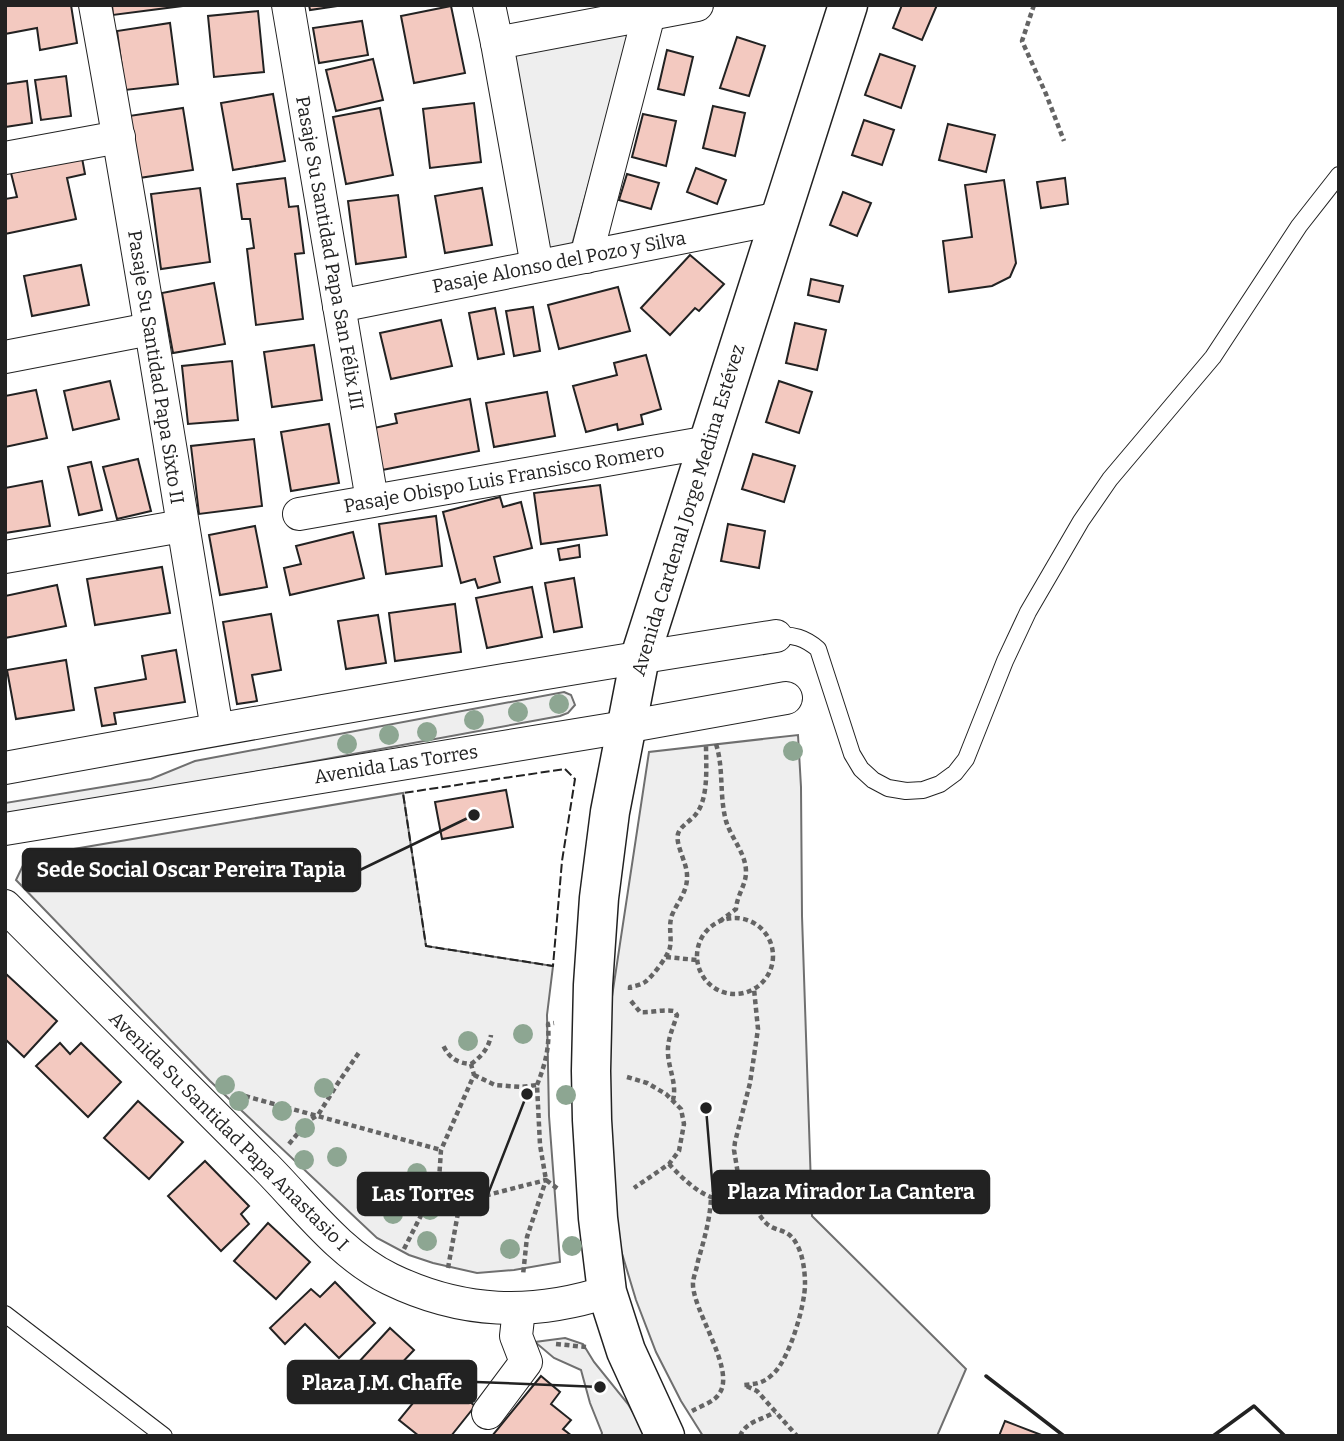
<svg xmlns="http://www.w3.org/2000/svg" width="1344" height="1441" font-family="Bitter,serif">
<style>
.green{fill:#eee;stroke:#6f6f6f;stroke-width:2}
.building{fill:#f3c9c0;stroke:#222;stroke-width:2}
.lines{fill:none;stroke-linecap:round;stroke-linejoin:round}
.lane-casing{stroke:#222;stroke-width:18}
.street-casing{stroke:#222;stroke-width:34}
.secondary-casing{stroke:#222;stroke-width:41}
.path{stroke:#646464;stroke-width:4.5;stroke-dasharray:5 3.5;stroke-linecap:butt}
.lane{stroke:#fff;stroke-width:16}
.street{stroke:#fff;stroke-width:32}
.secondary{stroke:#fff;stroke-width:38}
.fence{stroke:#222;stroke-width:2;stroke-dasharray:9 3.5;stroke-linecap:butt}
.wall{stroke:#222;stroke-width:3.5}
.tree{fill:#8da692}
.labels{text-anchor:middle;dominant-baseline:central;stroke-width:5;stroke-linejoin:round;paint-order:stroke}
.street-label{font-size:19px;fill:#222;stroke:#fff}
.leader{fill:none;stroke:#222;stroke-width:2.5}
.callout-dot{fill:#222;stroke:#fff;stroke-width:2.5}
.callout{fill:#222;stroke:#222;stroke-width:2.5}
.callout-label{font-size:21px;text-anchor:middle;font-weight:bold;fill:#fff}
</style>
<rect width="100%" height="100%" fill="#fff"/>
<g class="green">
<polygon points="631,31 572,245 549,251 514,53"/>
<polygon points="564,692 571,695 575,705 568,713 560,716 5,818 5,803 151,779 195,761"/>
<polygon points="798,735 801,787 802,916 812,1216 966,1369 937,1436 703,1436 681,1401 656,1352 636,1300 620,1247 610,1192 608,1023 649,752"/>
<polygon points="403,793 426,946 553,966 547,1015 549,1116 560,1262 514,1270 477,1273 433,1263 409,1255 377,1238 210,1081 16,880 27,857"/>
<polygon points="565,1338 583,1344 594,1362 628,1404 647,1436 601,1436 602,1433 590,1403 581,1370 554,1358 535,1342"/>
</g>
<g class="building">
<polygon points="5,5 71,5 77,43 40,50 37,28 5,34"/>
<polygon points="112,5 182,5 182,6 113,15"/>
<polygon points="309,5 344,5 310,10"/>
<polygon points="902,5 937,5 922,40 893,28"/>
<polygon points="451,6 465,73 414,83 401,16"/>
<polygon points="258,11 264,72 214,77 208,16"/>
<polygon points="362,21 368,55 319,63 313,28"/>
<polygon points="170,23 178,84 125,90 117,31"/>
<polygon points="737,37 765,46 749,96 720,88"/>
<polygon points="667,50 693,57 684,95 658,89"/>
<polygon points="880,54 915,66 901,108 865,95"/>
<polygon points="373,59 383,100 336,111 326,70"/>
<polygon points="66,76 71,116 41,120 35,80"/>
<polygon points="27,81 32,123 5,127 5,84"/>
<polygon points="273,94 285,161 233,170 221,103"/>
<polygon points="474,103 481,162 430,168 423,109"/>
<polygon points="713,106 745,113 735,156 703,148"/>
<polygon points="183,108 193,170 139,178 129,116"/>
<polygon points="380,108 393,175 346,184 333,117"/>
<polygon points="643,114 676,121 666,166 632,157"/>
<polygon points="864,120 894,130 882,165 852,155"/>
<polygon points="948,124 995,135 986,172 939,160"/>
<polygon points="82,158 85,174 67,178 76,219 5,234 5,199 17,197 11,173"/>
<polygon points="696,168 726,180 717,204 687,192"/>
<polygon points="627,174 659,183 651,209 619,200"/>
<polygon points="285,178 289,207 298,206 304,253 295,254 303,319 256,325 247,249 254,248 250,219 242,219 237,184"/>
<polygon points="1065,178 1068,204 1041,208 1037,182"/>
<polygon points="1004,180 1016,263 1010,277 992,286 949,292 943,241 972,237 965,185"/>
<polygon points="200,188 210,262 161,269 151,194"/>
<polygon points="482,188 492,245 445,253 435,196"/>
<polygon points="843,192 871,203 857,236 830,225"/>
<polygon points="398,195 406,257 356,264 348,201"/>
<polygon points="690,255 724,284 699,311 695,308 670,335 641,308"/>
<polygon points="81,265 89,305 32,316 24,276"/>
<polygon points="811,279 843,286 839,302 808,295"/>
<polygon points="214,283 225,344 173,353 162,293"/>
<polygon points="618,287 630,331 559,349 548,305"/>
<polygon points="533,307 540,351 514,356 506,311"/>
<polygon points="495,308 504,354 478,359 469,313"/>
<polygon points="441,320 452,366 391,379 380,333"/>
<polygon points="795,323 826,330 817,370 786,363"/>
<polygon points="314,345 322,400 272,407 264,352"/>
<polygon points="646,355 661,409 641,415 643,424 618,430 617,424 586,432 573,386 617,375 614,363"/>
<polygon points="232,361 238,420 188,424 182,366"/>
<polygon points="110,381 119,419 73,430 64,391"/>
<polygon points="779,381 812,392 799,433 766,422"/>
<polygon points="36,390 47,438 5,447 5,396"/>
<polygon points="547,392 555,436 494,447 486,403"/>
<polygon points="470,399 479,451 382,470 374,428 397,423 395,414"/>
<polygon points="329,424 339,483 291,491 281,432"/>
<polygon points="254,439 262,506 199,514 191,446"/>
<polygon points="753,454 795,466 784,502 742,489"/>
<polygon points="138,459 151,511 117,519 103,467"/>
<polygon points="91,462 102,510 79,515 68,467"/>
<polygon points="42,481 50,526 5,533 5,488"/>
<polygon points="600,485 607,535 541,544 534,493"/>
<polygon points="500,497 503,507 521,502 532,548 494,557 500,582 478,588 475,579 461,583 443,512"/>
<polygon points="436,516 442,566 386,574 379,524"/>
<polygon points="728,524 765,531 759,568 721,561"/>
<polygon points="255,526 267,587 220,595 209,535"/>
<polygon points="353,532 364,578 290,595 284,568 301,564 296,546"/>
<polygon points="579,545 580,557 560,560 558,549"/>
<polygon points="162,567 170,613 95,625 87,579"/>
<polygon points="574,578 582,627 554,632 545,583"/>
<polygon points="57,585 66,626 5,638 5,596"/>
<polygon points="532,587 542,637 487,648 476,598"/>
<polygon points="455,604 461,652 395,661 389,613"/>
<polygon points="271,614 281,670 252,675 257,701 237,704 223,622"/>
<polygon points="378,615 386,663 346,669 338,621"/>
<polygon points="176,650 185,702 114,713 116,724 102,726 95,688 146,679 142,656"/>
<polygon points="66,660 74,710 16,719 7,670"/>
<polygon points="506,790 513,827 442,839 435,802"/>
<polygon points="5,973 57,1021 24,1057 5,1039"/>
<polygon points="60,1043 70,1054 81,1043 121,1082 88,1117 36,1066"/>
<polygon points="138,1101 183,1142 149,1179 104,1138"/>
<polygon points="205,1161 249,1206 241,1214 249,1224 221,1251 168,1196"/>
<polygon points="268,1223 310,1262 276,1299 234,1261"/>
<polygon points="335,1282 375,1323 339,1358 305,1324 285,1344 270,1328 311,1289 320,1297"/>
<polygon points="390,1328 414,1350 380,1386 357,1364"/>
<polygon points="436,1375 475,1406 451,1436 419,1436 399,1420"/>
<polygon points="541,1376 560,1392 551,1404 571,1420 563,1429 572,1436 492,1436"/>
<polygon points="1005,1421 1044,1436 999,1436"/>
</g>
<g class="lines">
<defs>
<g id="lane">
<path d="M776,636C793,634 805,638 818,649L852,754L861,769L873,780L888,788L906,791L923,790L940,784L955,773L966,759L1005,661L1028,612L1081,521L1110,479L1213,357L1299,226L1339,175"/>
<polyline points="5,1314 164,1436"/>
</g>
<g id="street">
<path d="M95,5C139,246 176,488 217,729"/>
<polyline points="288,5 372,500"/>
<polyline points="489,5 497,43 537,266"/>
<polyline points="497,43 697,5"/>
<polyline points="5,158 119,137"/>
<polyline points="586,257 649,14"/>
<polyline points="339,306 780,218"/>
<polyline points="5,357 150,329"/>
<polyline points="299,514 709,442"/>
<polyline points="5,557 182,526"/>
<path d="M5,768C262,721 518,676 776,636"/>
<polyline points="5,829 625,727 786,698"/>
<path d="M5,906C92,993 178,1080 265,1166C304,1205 339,1254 390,1279C462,1314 532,1316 607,1292"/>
<polyline points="488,1413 526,1362 516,1336 519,1309"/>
</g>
<polyline id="secondary" points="665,1436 626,1351 607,1292 598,1218 592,1120 591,1071 593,985 599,898 610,812 640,657 848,5"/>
</defs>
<use href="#lane" class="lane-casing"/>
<use href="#street" class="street-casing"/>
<use href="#secondary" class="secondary-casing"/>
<g class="path">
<polyline points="1034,5 1022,41 1046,94 1064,141"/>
<path d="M716,744C724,769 719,795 726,821C731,838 746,853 746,872C746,885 737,895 736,909L720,921"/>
<circle cx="735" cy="956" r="38"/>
<polyline points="666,957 697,960"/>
<path d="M630,990V987C635,986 641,985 645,982C652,977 669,955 670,947C672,936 668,927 672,915C678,901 688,891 687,875C687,863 675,844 678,834C680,826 691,821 696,814C709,798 706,765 706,746"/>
<path d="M631,1001L640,1012C651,1013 663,1009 674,1011L677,1015C673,1028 667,1040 668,1054C669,1070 677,1084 673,1100"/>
<path d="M471,1064C481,1057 489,1048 491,1035"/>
<polyline points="474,1075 495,1085 521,1087 537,1085 540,1145 546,1180 558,1189"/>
<polyline points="627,1077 647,1083 666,1094 681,1109 684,1124 679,1151 669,1164 634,1188"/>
<path d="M537,1085C545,1065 550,1047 548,1024L554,1023"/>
<polyline points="245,1096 441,1150"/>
<polyline points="289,1144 308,1121 318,1115 338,1083 360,1051"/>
<path d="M669,1164C683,1179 713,1210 734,1195L738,1174L734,1150L735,1142L750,1083L758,1029L754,989"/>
<path d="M439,1180L441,1150L474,1075L471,1064C457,1063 449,1058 443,1045"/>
<polyline points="734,1195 751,1201 767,1199 799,1191"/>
<path d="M751,1201C755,1208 760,1217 766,1223C775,1232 788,1228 796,1243C803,1254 805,1272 805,1284C805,1306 789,1360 773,1374C764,1383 756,1384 744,1385L757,1391L797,1436"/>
<polyline points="404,1249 439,1180 460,1202"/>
<polyline points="448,1268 460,1202 546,1180 527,1237 523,1275"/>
<polyline points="556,1344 586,1347"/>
<path d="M692,1411C701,1406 714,1402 719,1394C737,1370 691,1309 693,1282C694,1275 697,1268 698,1261C704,1240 710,1220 711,1198"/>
<path d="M740,1436C746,1421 762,1420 775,1412"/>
</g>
<use href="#lane" class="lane"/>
<use href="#street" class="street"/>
<use href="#secondary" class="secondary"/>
<polygon class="fence" points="565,769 575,779 562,861 553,966 426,946 403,793"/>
<g class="wall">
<polyline points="986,1376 1064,1436"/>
<polyline points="1213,1436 1254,1406 1285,1436"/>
</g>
</g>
<g class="tree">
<circle cx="559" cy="704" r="10"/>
<circle cx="518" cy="712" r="10"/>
<circle cx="474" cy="720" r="10"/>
<circle cx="427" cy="732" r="10"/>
<circle cx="389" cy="735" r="10"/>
<circle cx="347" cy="744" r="10"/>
<circle cx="793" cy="751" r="10"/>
<circle cx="523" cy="1034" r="10"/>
<circle cx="468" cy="1041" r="10"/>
<circle cx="225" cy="1085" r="10"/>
<circle cx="324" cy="1088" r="10"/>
<circle cx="566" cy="1095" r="10"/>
<circle cx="239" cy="1101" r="10"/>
<circle cx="282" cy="1111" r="10"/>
<circle cx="305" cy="1128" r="10"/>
<circle cx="337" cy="1157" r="10"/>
<circle cx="304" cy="1160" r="10"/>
<circle cx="417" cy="1173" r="10"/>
<circle cx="430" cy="1210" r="10"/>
<circle cx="393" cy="1214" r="10"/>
<circle cx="427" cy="1241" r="10"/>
<circle cx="572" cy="1246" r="10"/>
<circle cx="510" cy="1249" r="10"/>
</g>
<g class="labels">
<g class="street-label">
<text transform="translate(330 253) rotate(80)">Pasaje Su Santidad Papa San Félix III</text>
<text transform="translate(559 262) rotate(-11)">Pasaje Alonso del Pozo y Silva</text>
<text transform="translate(156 367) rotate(81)">Pasaje Su Santidad Papa Sixto II</text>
<text transform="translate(504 478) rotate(-10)">Pasaje Obispo Luis Fransisco Romero</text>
<text transform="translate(688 510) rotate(-73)">Avenida Cardenal Jorge Medina Estévez</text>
<text transform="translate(396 764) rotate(-9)">Avenida Las Torres</text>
<text transform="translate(229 1131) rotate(45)">Avenida Su Santidad Papa Anastasio I</text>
</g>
</g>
<path class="leader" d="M474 815L360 870M706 1108L713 1192M527 1094L488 1194M600 1387L476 1382"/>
<g class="callout-dot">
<circle cx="474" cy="815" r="7"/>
<circle cx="706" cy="1108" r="7"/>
<circle cx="527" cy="1094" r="7"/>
<circle cx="600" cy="1387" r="7"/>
</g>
<g class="callout">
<rect x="23" y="849" width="337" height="42" rx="7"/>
<rect x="713" y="1171" width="276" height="42" rx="7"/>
<rect x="358" y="1173" width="130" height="42" rx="7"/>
<rect x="288" y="1361" width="188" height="42" rx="7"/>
</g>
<g class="callout-label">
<text x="191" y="877">Sede Social Oscar Pereira Tapia</text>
<text x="851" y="1199">Plaza Mirador La Cantera</text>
<text x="423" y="1201">Las Torres</text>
<text x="382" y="1390">Plaza J.M. Chaffe</text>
</g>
<rect width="1344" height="1441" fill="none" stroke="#222222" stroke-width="14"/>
</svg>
